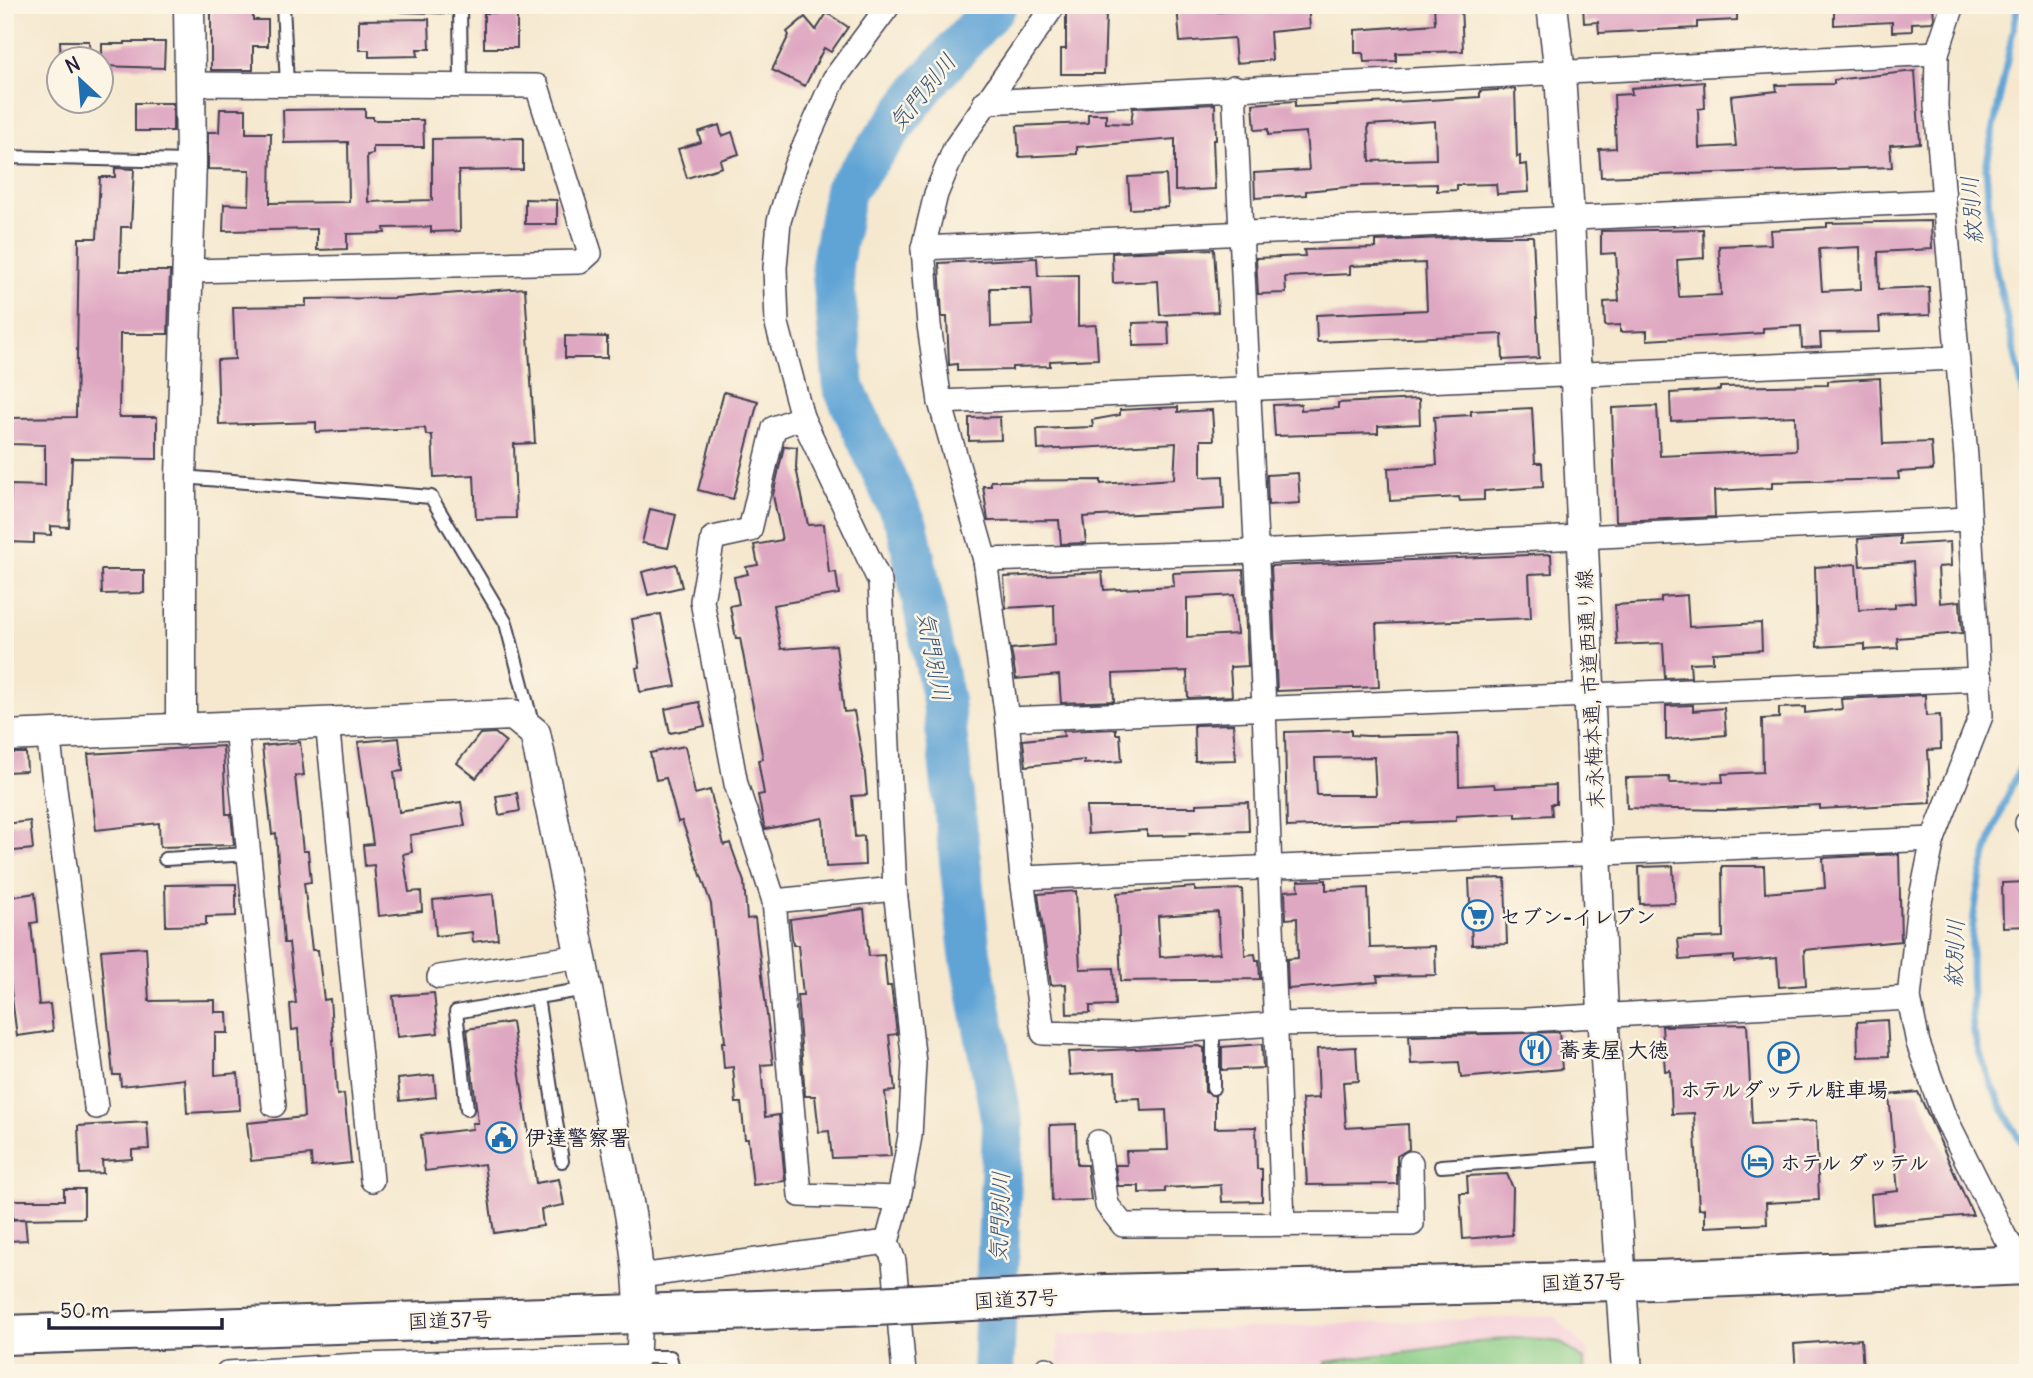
<svg xmlns="http://www.w3.org/2000/svg" width="2033" height="1378" font-family="Delius,'Klee One',sans-serif">
<style>
.built{fill:#f5cfdb}
.green{fill:#88cc86;stroke:#557760;stroke-width:2}
.lines{fill:none;stroke-linecap:round;stroke-linejoin:round}
.stream{stroke:#61a4d6;stroke-width:7}
.river{stroke:#61a4d6;stroke-width:42}
.building{fill:#dfa8c2;fill-rule:evenodd}
.service-casing{stroke:#424051;stroke-width:16}
.minor-casing{stroke:#424051;stroke-width:26}
.tertiary-casing{stroke:#424051;stroke-width:33}
.trunk-casing{stroke:#424051;stroke-width:42}
.service{stroke:#fff;stroke-width:12}
.minor{stroke:#fff;stroke-width:23}
.tertiary{stroke:#fff;stroke-width:30}
.trunk{stroke:#fff;stroke-width:38}
.trunk-bridge-casing{stroke:#424051;stroke-width:42;stroke-linecap:butt}
.trunk-bridge{stroke:#fff;stroke-width:38}
.labels{text-anchor:middle;dominant-baseline:central;stroke-width:5;stroke-linejoin:round;paint-order:stroke}
.street-label{font-size:21px;fill:#22223b;stroke:#fcf5e5}
.poi-label{font-size:21px;font-weight:bold;fill:#22223b;stroke:#fcf5e5;text-anchor:start}
.water-label{font-size:23px;font-style:italic;fill:#3b5679;stroke:#fcf5e5}
</style>
<rect width="100%" height="100%" fill="#fcf5e5"/>
<filter id="ink" filterUnits="userSpaceOnUse"><feTurbulence type="fractalNoise" baseFrequency=".0143" numOctaves="2"/><feDisplacementMap in="SourceGraphic" scale="14" xChannelSelector="R" yChannelSelector="G"/><feConvolveMatrix kernelMatrix="1 2 1 2 8 2 1 2 1" color-interpolation-filters="sRGB"/></filter>
<filter id="wash" filterUnits="userSpaceOnUse"><feTurbulence type="fractalNoise" baseFrequency=".00686" numOctaves="4" result="noise"/><feDisplacementMap in="SourceGraphic" scale="28" xChannelSelector="R" yChannelSelector="G"/><feGaussianBlur stdDeviation="1.57" result="paint"/><feColorMatrix in="noise" values="0 0 0 0 0 0 0 0 0 0 0 0 0 0 0 0 0 1.4 0 .05"/><feComposite in="paint" operator="in"/></filter>
<g filter="url(#wash)">
<rect width="100%" height="100%" fill="#f5e8cf"/>
<polygon class="built" points="1553,1316 1588,1349 1589,1373 1057,1373 1058,1335"/>
<polygon class="green" points="1517,1337 1560,1342 1584,1360 1584,1373 1327,1373 1326,1362"/>
<g class="lines">
<g class="stream">
<polyline points="2018,5 1986,167 1992,252 2028,412"/>
<path d="M2028,752C1987,833 1966,902 1972,994C1972,1007 1971,1024 1975,1037C1986,1078 2006,1118 2028,1153"/>
</g>
<polyline class="river" points="993,1373 1003,1127 970,954 943,701 908,528 844,388 832,264 845,190 925,85 996,5"/>
</g>
<g id="blocks">
<g class="building">
<polygon points="211,5 253,5 253,20 268,20 268,46 253,46 253,70 211,70"/>
<polygon points="1177,5 1217,5 1218,12 1308,5 1310,28 1270,32 1272,60 1236,63 1234,38 1180,42"/>
<polygon points="1434,5 1461,5 1463,51 1396,53 1396,61 1364,62 1363,53 1355,53 1355,30 1435,24"/>
<polygon points="1583,5 1737,5 1737,20 1697,22 1697,28 1599,33 1598,22 1584,23"/>
<polygon points="1834,5 1933,5 1934,19 1932,22 1912,23 1912,31 1892,32 1892,22 1834,25"/>
<polygon points="1066,12 1106,13 1104,74 1061,74 1061,49 1066,49"/>
<rect x="484" y="13" width="33" height="35"/>
<polygon points="827,13 848,27 831,52 824,48 805,86 772,70 789,35 787,32 805,17 816,30"/>
<polygon points="429,19 430,49 417,49 418,56 369,57 369,50 359,50 359,20"/>
<polygon points="60,41 89,41 90,60 61,60"/>
<polygon points="125,42 165,42 164,68 102,66 102,44 125,44"/>
<polygon points="1915,71 1920,143 1890,145 1892,167 1601,177 1599,149 1616,148 1614,95 1632,94 1631,88 1704,82 1705,108 1698,109 1699,148 1736,146 1731,96 1777,91 1776,85 1834,84 1834,80"/>
<path d="M1515,89L1517,157L1520,156V165L1527,164L1529,192L1497,194L1496,184L1457,185V190L1437,191V184L1357,186L1306,191V195L1255,198L1254,173L1309,170L1306,132L1268,135V129L1255,130L1253,104L1295,101V107L1412,101L1480,97V91ZM1435,121L1436,159L1370,161L1368,125Z"/>
<rect x="135" y="103" width="38" height="28"/>
<polygon points="1215,104 1216,140 1213,140 1215,189 1175,191 1175,139 1077,147 1077,154 1019,157 1017,126 1088,123 1088,114 1106,114 1106,123 1131,124 1133,108"/>
<polygon points="220,109 246,109 246,133 271,133 270,203 349,202 348,142 284,143 283,110 365,109 365,117 373,117 373,120 423,120 424,147 373,147 373,154 367,155 368,202 432,200 432,139 523,138 523,170 459,171 460,231 431,232 431,227 384,228 385,233 347,234 347,249 317,250 317,229 223,231 224,204 249,205 250,170 208,169 208,132 219,132"/>
<polygon points="719,125 722,136 732,132 739,154 720,160 722,167 687,178 678,149 701,142 698,132"/>
<polygon points="115,168 134,169 131,227 121,227 120,271 170,271 168,334 120,334 119,417 157,417 157,459 72,458 69,527 51,526 51,535 34,534 34,543 8,542 11,485 45,486 45,445 10,444 10,418 76,417 79,238 97,238 100,177 115,177"/>
<polygon points="1166,175 1168,207 1130,209 1128,177"/>
<polygon points="525,199 557,200 557,224 525,224"/>
<path d="M1931,221L1932,249L1878,252L1879,289L1929,287L1930,315L1879,317L1880,332L1820,333L1821,347L1802,348L1801,326L1763,328V333L1647,340V331L1620,332V325L1605,326L1604,302L1619,301L1616,253L1601,254V231L1703,229L1704,258L1677,260L1679,297L1721,295L1719,246L1771,244L1770,230L1827,227V223ZM1860,247L1861,289L1822,291L1819,249Z"/>
<polygon points="1486,236 1533,236 1539,358 1503,360 1502,334 1317,342 1316,315 1427,310 1425,263 1350,266 1350,274 1285,277 1286,293 1258,294 1256,258 1305,256 1304,250 1376,248 1376,241"/>
<polygon points="1214,249 1218,312 1160,315 1158,281 1113,283 1112,253"/>
<path d="M1037,258L1038,276L1078,275V326L1096,325L1098,359L1050,361V366L1012,367V370L957,371V364L949,365L947,317H942L939,263ZM990,288H1031L1033,325L991,327Z"/>
<polygon points="525,288 535,443 514,444 516,518 476,519 474,475 434,477 432,435 426,435 425,428 316,432 316,422 219,425 217,360 235,359 233,307 306,306 306,299 394,298"/>
<polygon points="1168,322 1169,345 1133,346 1133,323"/>
<polygon points="565,336 607,337 607,358 565,358"/>
<polygon points="1880,378 1883,444 1931,442 1933,470 1898,472 1899,479 1772,482 1772,488 1714,491 1715,517 1616,521 1612,408 1657,406 1660,456 1796,450 1795,416 1671,421 1670,393 1720,390 1720,387 1828,385 1828,381"/>
<polygon points="724,392 758,401 733,499 698,490"/>
<polygon points="1419,399 1420,424 1378,426 1378,433 1275,436 1273,405 1301,404 1301,410 1338,408 1338,403"/>
<polygon points="1178,407 1178,412 1212,410 1214,440 1201,440 1201,477 1223,476 1224,509 1083,517 1086,543 1061,544 1059,520 988,521 983,486 991,486 991,481 1101,480 1101,484 1174,479 1176,443 1038,450 1037,429 1093,427 1092,420 1120,415 1120,410"/>
<polygon points="1532,408 1535,463 1542,463 1543,487 1484,491 1484,500 1460,501 1459,497 1390,501 1388,468 1437,465 1434,417 1471,415 1471,411"/>
<polygon points="1000,417 1001,440 969,441 969,418"/>
<polygon points="784,446 797,447 796,468 808,525 824,524 829,573 836,572 839,594 773,605 781,649 836,645 844,712 854,711 865,773 867,795 852,796 855,837 864,836 865,865 826,867 823,818 765,829 764,825 758,795 764,794 758,760 763,759 740,638 736,639 730,606 739,604 734,577 748,574 746,567 758,565 754,545 782,540 773,495"/>
<polygon points="1298,473 1300,503 1268,505 1267,475"/>
<polygon points="650,509 676,515 668,548 642,543"/>
<polygon points="1900,536 1900,545 1950,542 1951,566 1938,567 1940,603 1960,601 1962,633 1897,638 1898,648 1865,650 1865,644 1817,647 1815,567 1856,564 1859,610 1895,608 1895,604 1915,602 1913,562 1860,566 1858,539"/>
<polygon points="1551,554 1552,573 1529,574 1531,618 1376,624 1379,687 1277,691 1271,566"/>
<polygon points="676,564 682,587 648,595 642,572"/>
<polygon points="101,570 144,570 144,593 102,594"/>
<path d="M1243,570L1248,666L1230,667L1232,696L1188,698L1187,671L1113,674L1114,701L1061,703L1059,675L1016,679L1011,649L1055,645L1054,605L1006,608L1004,577L1102,572L1104,590L1174,586L1173,573ZM1234,595L1237,634L1187,637V598Z"/>
<polygon points="1687,595 1689,627 1761,623 1762,650 1713,653 1713,662 1690,663 1691,677 1665,678 1663,643 1617,645 1615,605 1661,602 1661,597"/>
<polygon points="661,614 676,686 640,692 636,668 640,667 632,619"/>
<polygon points="1925,695 1926,716 1940,715 1941,749 1928,750 1931,803 1820,809 1820,805 1724,810 1627,808 1626,778 1669,777 1670,783 1723,782 1722,774 1763,772 1762,719 1779,718 1779,708 1805,707 1805,713 1842,709 1841,699"/>
<polygon points="699,702 705,726 670,733 665,709"/>
<polygon points="1693,705 1693,711 1724,708 1726,735 1666,740 1666,706"/>
<polygon points="1233,724 1236,760 1195,761 1194,725"/>
<polygon points="1116,729 1116,734 1120,734 1122,761 1084,764 1084,760 1026,766 1023,740 1064,736 1063,731"/>
<path d="M1351,730V735L1368,736L1458,734L1459,786L1494,784L1495,788L1556,785V804H1551L1552,815L1516,817V813L1456,816V821L1287,827L1285,732ZM1374,757L1376,795H1317L1315,758Z"/>
<polygon points="495,733 506,742 476,778 457,763 480,734"/>
<polygon points="399,738 403,771 394,772 399,812 461,802 465,826 410,835 412,852 403,854 409,892 421,891 422,911 379,916 374,865 365,866 363,845 373,844 358,742"/>
<polygon points="300,742 304,775 295,776 303,851 308,851 311,882 304,883 312,950 318,950 324,1000 330,999 337,1095 344,1094 351,1163 312,1167 311,1155 251,1161 247,1123 304,1117 298,1029 292,1030 290,1004 296,1003 289,943 284,943 276,833 272,834 262,746"/>
<polygon points="223,746 226,814 231,814 234,845 160,847 159,823 96,830 88,754"/>
<polygon points="685,746 695,794 710,790 724,845 730,843 744,882 747,919 755,918 773,1064 761,1065 765,1117 779,1115 785,1181 753,1185 748,1139 745,1139 741,1103 736,1103 733,1067 724,1068 722,1042 725,1042 711,904 682,821 678,822 666,778 656,780 650,753"/>
<polygon points="5,753 26,753 27,771 5,772"/>
<polygon points="517,793 520,811 499,815 496,796"/>
<polygon points="1248,802 1249,831 1190,833 1190,835 1147,836 1147,830 1088,834 1086,807 1196,807 1196,804"/>
<polygon points="30,821 33,849 5,852 5,824"/>
<polygon points="1899,854 1901,941 1804,950 1806,985 1779,987 1777,958 1734,962 1734,956 1680,960 1678,939 1723,937 1722,866 1764,866 1765,893 1825,888 1823,858"/>
<polygon points="1673,866 1675,903 1640,904 1639,867"/>
<polygon points="1505,878 1507,944 1472,945 1469,879"/>
<polygon points="1326,880 1326,890 1368,888 1370,948 1435,946 1436,975 1377,976 1378,982 1288,989 1287,959 1298,958 1297,918 1286,919 1285,891 1299,890 1298,881"/>
<polygon points="2028,882 2028,926 2003,927 2002,883"/>
<polygon points="236,884 236,916 206,917 206,925 166,926 165,885"/>
<path d="M1195,887V891L1242,889L1245,955L1255,954L1256,960H1259L1260,979L1121,981L1117,893ZM1218,912L1220,953L1160,957L1158,916Z"/>
<polygon points="1076,891 1080,969 1113,968 1115,1005 1090,1006 1090,1013 1067,1014 1066,984 1051,985 1038,894"/>
<polygon points="35,893 38,922 31,923 39,1005 50,1004 53,1031 17,1036 9,975 5,976 5,898"/>
<polygon points="493,894 498,939 473,942 472,932 436,936 433,900"/>
<polygon points="864,909 869,956 884,955 887,986 891,986 892,993 897,1034 889,1035 895,1091 885,1092 891,1156 832,1158 829,1131 819,1132 815,1096 805,1096 797,995 803,995 798,945 793,945 790,919"/>
<polygon points="146,947 149,1001 215,1000 215,1012 227,1012 228,1033 215,1033 215,1075 238,1073 240,1110 187,1113 185,1079 121,1086 120,1075 113,1075 101,950"/>
<polygon points="434,993 438,1033 397,1037 393,996"/>
<polygon points="1887,1020 1889,1056 1858,1057 1857,1022"/>
<polygon points="512,1022 536,1183 559,1179 564,1205 541,1209 543,1226 494,1233 484,1164 425,1171 421,1135 473,1129 472,1123 478,1123 467,1029"/>
<polygon points="1747,1024 1752,1124 1816,1121 1819,1200 1766,1203 1767,1224 1705,1227 1705,1208 1699,1209 1694,1113 1672,1114 1670,1070 1665,1071 1662,1026"/>
<polygon points="1559,1032 1562,1069 1461,1078 1459,1062 1411,1064 1409,1036"/>
<polygon points="1262,1044 1263,1068 1222,1070 1222,1047"/>
<polygon points="1199,1046 1204,1048 1205,1092 1215,1096 1215,1128 1256,1127 1257,1169 1262,1169 1262,1201 1222,1202 1221,1185 1165,1188 1165,1192 1139,1193 1139,1186 1118,1186 1115,1165 1127,1165 1126,1151 1168,1150 1166,1110 1141,1111 1140,1098 1116,1099 1115,1072 1070,1075 1068,1052"/>
<polygon points="1356,1047 1358,1081 1343,1082 1346,1128 1408,1124 1409,1149 1397,1156 1397,1184 1307,1185 1302,1099 1319,1098 1317,1049"/>
<polygon points="434,1075 436,1097 400,1101 398,1079"/>
<polygon points="1918,1092 1973,1215 1873,1224 1871,1194 1898,1191 1889,1095"/>
<polygon points="147,1122 149,1149 132,1150 132,1159 102,1161 103,1173 80,1174 78,1126"/>
<polygon points="1076,1124 1077,1165 1087,1165 1091,1200 1052,1201 1050,1125"/>
<polygon points="1507,1174 1513,1188 1512,1235 1463,1239 1460,1193 1468,1193 1467,1176"/>
<polygon points="64,1189 84,1189 84,1218 13,1219 11,1200 64,1200"/>
<polygon points="25,1219 27,1240 9,1241 8,1220"/>
<polygon points="1861,1339 1863,1373 1796,1373 1794,1344"/>
</g>
</g>
</g>
<g filter="url(#ink)">
<use href="#blocks" fill-opacity="0" stroke="#424051" stroke-width="2"/>
<g class="lines">
<defs>
<g id="service">
<polyline points="283,5 287,85"/>
<polyline points="403,5 460,7 461,85"/>
<polyline points="5,157 190,161"/>
<polyline points="182,477 431,497 506,623 532,723"/>
<polyline points="165,859 249,854"/>
<polyline points="1213,1088 1213,1029"/>
<polyline points="467,1109 456,1012 537,997"/>
<polyline points="562,1161 537,997 587,989"/>
<polyline points="1441,1166 1611,1154"/>
<polyline points="638,1357 670,1357 674,1373"/>
</g>
<g id="minor">
<polyline points="1054,5 955,148 936,194 923,248 929,325 940,402 985,560 1007,719 1022,878 1043,1033 1121,1035 1274,1024 1526,1020 1909,998"/>
<polyline points="1953,5 1937,53 1936,106 1966,457 1981,716 1933,839 1918,912 1909,998 1918,1043 1943,1113 2005,1237 2025,1266"/>
<polyline points="1234,87 1264,708 1283,1224"/>
<polyline points="985,102 1937,53"/>
<polyline points="923,248 1943,201"/>
<polyline points="189,271 580,262 590,253 537,86 190,84"/>
<polyline points="940,402 1956,358"/>
<polyline points="985,560 1254,552 1968,519"/>
<polyline points="1007,719 1981,679"/>
<polyline points="327,721 372,1180"/>
<polyline points="236,727 274,1105"/>
<polyline points="48,734 96,1107"/>
<polyline points="2027,823 2028,823"/>
<polyline points="1022,878 1933,839"/>
<polyline points="895,889 774,901 800,1195 899,1198"/>
<polyline points="774,901 736,784 702,601 713,538 750,530 774,428 802,417"/>
<polyline points="439,977 582,956"/>
<polyline points="1098,1142 1107,1205 1123,1225 1412,1224 1411,1163"/>
<polyline points="887,1242 894,1261 904,1373"/>
<polyline points="640,1276 887,1242 899,1198 910,1136 914,1063 895,889 880,582 802,417 777,324 775,268 779,221 795,167 834,79 889,5"/>
<polyline points="1046,1369 1046,1373"/>
<polyline points="227,1373 359,1365 638,1357 640,1312"/>
</g>
<g id="tertiary">
<polyline points="1552,5 1560,74 1569,217 1603,1014 1627,1373"/>
<polyline points="181,730 181,477 191,161 189,5"/>
<path d="M5,736L513,715L535,733C561,854 585,976 607,1097C621,1168 639,1240 640,1312"/>
</g>
<g id="trunk">
<polyline points="1105,1294 1655,1280 2028,1265"/>
<polyline points="5,1335 875,1306"/>
</g>
</defs>
<use href="#service" class="service-casing"/>
<use href="#minor" class="minor-casing"/>
<use href="#tertiary" class="tertiary-casing"/>
<use href="#trunk" class="trunk-casing"/>
<use href="#service" class="service"/>
<use href="#minor" class="minor"/>
<use href="#tertiary" class="tertiary"/>
<use href="#trunk" class="trunk"/>
<defs>
<polyline id="trunk-bridge" points="875,1306 1105,1294"/>
</defs>
<use href="#trunk-bridge" class="trunk-bridge-casing"/>
<use href="#trunk-bridge" class="trunk-bridge"/>
</g>
</g>
<defs>
<symbol id="supermarket-ring" viewBox="-11 -11 22 22"><circle r="9.5" fill="#fcf5e5" stroke="#1f6fb2" stroke-width="1.5"/><path d="M-6-5.5h2.5l.6 2H6L4.5 2H-2.5L-4.4-4H-6ZM-1.5 3.2a1.3 1.3 0 1 0 .1 0ZM3 3.2a1.3 1.3 0 1 0 .1 0Z" fill="#1f6fb2"/></symbol>
<symbol id="restaurant-ring" viewBox="-11 -11 22 22"><circle r="9.5" fill="#fcf5e5" stroke="#1f6fb2" stroke-width="1.5"/><path d="M-5-6h1v4h1v-4h1v4h1v-4h1v5L-1.5 .5V6h-2V.5L-5-1ZM5-6V6H3V1.5H1.5Q1.5-4 5-6Z" fill="#1f6fb2"/></symbol>
<symbol id="parking-ring" viewBox="-11 -11 22 22"><circle r="9.5" fill="#fcf5e5" stroke="#1f6fb2" stroke-width="1.5"/><path d="M-3.5-5.5H1a3.5 3.5 0 0 1 0 7H-1V5.5H-3.5ZM-1-3.4V-.6H.8a1.4 1.4 0 0 0 0-2.8Z" fill="#1f6fb2"/></symbol>
<symbol id="civic-ring" viewBox="-11 -11 22 22"><circle r="9.5" fill="#fcf5e5" stroke="#1f6fb2" stroke-width="1.5"/><path d="M-.6-6.5H3V-4.5H.6V-3L4-1V1h2V6H-6V1h2V-1L-.6-3ZM-1.2 2.5V6h2.4V2.5Z" fill="#1f6fb2"/></symbol>
<symbol id="hotel-ring" viewBox="-11 -11 22 22"><circle r="9.5" fill="#fcf5e5" stroke="#1f6fb2" stroke-width="1.5"/><path d="M-6-4.5h1.5V1H6V5H4.5V3h-9V5H-6ZM-4 0a1.8 1.8 0 1 1 3.6 0ZM.5 0V-2.5h3Q6-2.5 6 0Z" fill="#1f6fb2"/></symbol>
</defs>
<g fill-rule="evenodd">
<use href="#supermarket-ring" x="1460" y="898" width="35" height="35"/>
<use href="#restaurant-ring" x="1518" y="1032" width="35" height="35"/>
<use href="#parking-ring" x="1766" y="1040" width="35" height="35"/>
<use href="#civic-ring" x="484" y="1120" width="35" height="35"/>
<use href="#hotel-ring" x="1740" y="1144" width="35" height="35"/>
</g>
<g class="labels">
<g class="street-label">
<text transform="translate(1590 689) rotate(-93)">末永梅本通, 市道西通り線</text>
<text transform="translate(1583 1282) rotate(-2)">国道37号</text>
<text transform="translate(1016 1299) rotate(-3)">国道37号</text>
<text transform="translate(450 1320) rotate(-2)">国道37号</text>
</g>
<g class="poi-label">
<text x="1500" y="916">セブン-イレブン</text>
<text x="1559" y="1049">蕎麦屋 大徳</text>
<text x="1784" y="1089" text-anchor="middle">ホテルダッテル駐車場</text>
<text x="525" y="1137">伊達警察署</text>
<text x="1780" y="1162">ホテル ダッテル</text>
</g>
<g class="water-label">
<text transform="translate(922 92) rotate(-51)">気門別川</text>
<text transform="translate(1971 210) rotate(-94)">紋別川</text>
<text transform="translate(934 656) rotate(79)">気門別川</text>
<text transform="translate(1954 953) rotate(-88)">紋別川</text>
<text transform="translate(999 1217) rotate(-88)">気門別川</text>
</g>
</g>
<rect width="2033" height="1378" fill="none" stroke="#fcf5e5" stroke-width="28"/>
<g transform="translate(80 80) rotate(334)"><circle r="33" fill="#fcf5e5" stroke="#a5a1a1" stroke-width="2"/>
<path d="M0-5L12 26L0 18L-12 26Z" fill="#1f6fb2"/>
<text y="-10" font-size="19" font-weight="bold" text-anchor="middle" fill="#22223b">N</text>
</g>
<path d="M49 1318v10h173v-10" fill="none" stroke="#22223b" stroke-width="3.5"/>
<text x="60" y="1318" font-size="21" fill="#22223b" stroke="#fcf5e5" stroke-width="5" paint-order="stroke">50 m</text>
</svg>
